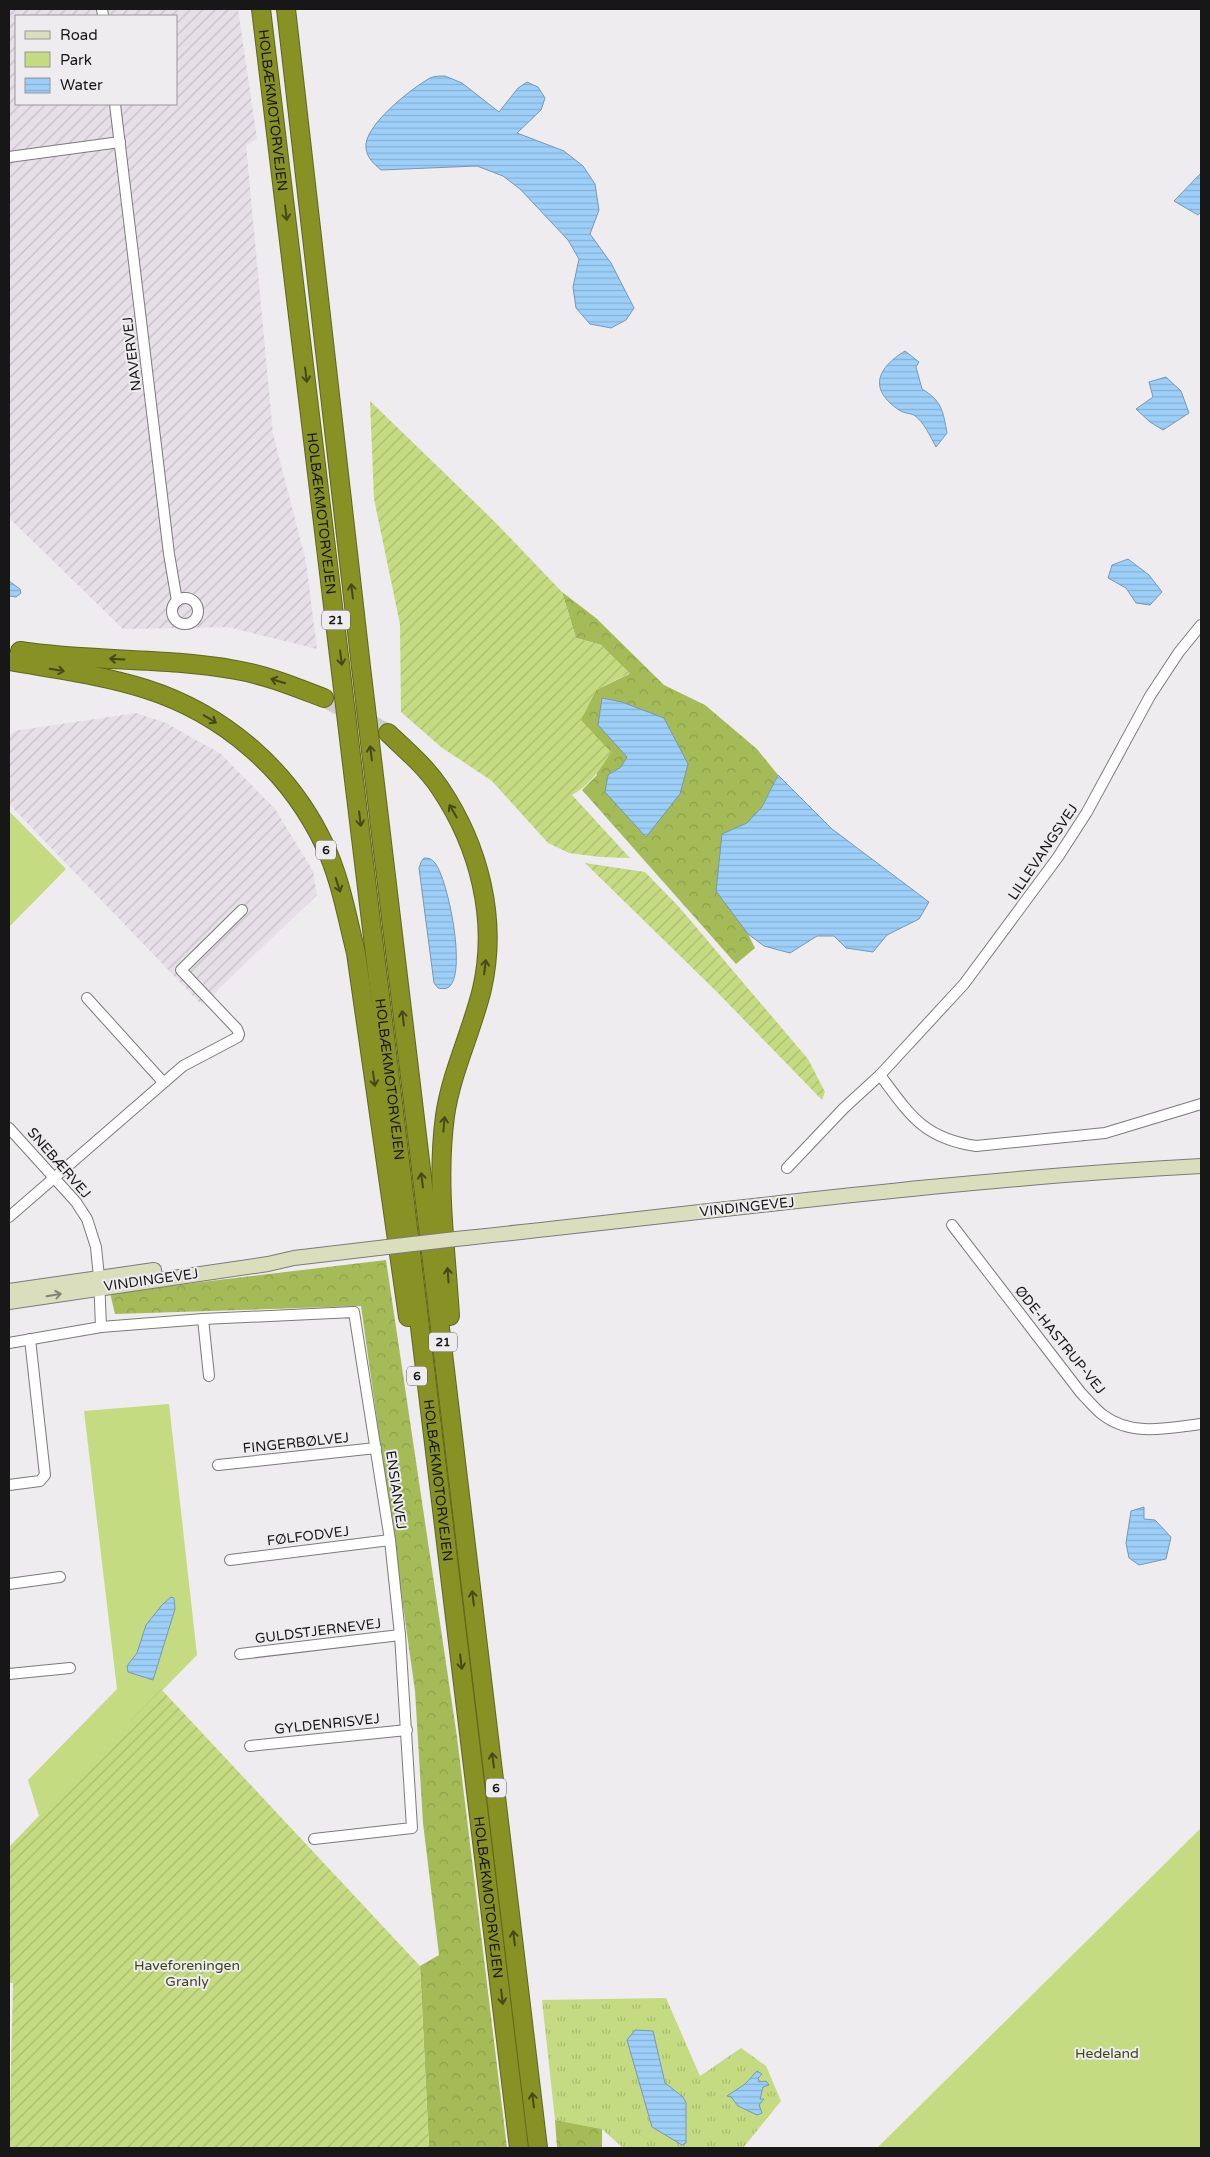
<svg xmlns="http://www.w3.org/2000/svg" width="1210" height="2157" font-family="'Varela Round',sans-serif">
<style>
.industrial{fill:url(#industrial-furrows);fill-rule:evenodd}
.grass{fill:url(#grass-tufts)}
.forest{fill:url(#forest-crowns)}
.park{fill:#c5db81}
.garden{fill:url(#garden-furrows)}
.water{fill:url(#water-rules);stroke:#7598b5}
.lines{fill:none;stroke-linecap:round;stroke-linejoin:round}
.motorway-tunnel{stroke:#ceccce;stroke-width:18;stroke-dasharray:18 9;stroke-linecap:butt}
.minor-casing{stroke:#7c7a7c;stroke-width:12}
.secondary-casing{stroke:#7c7a7c;stroke-width:16}
.motorway-casing{stroke:#60661f;stroke-width:20}
.minor{stroke:#fff;stroke-width:10}
.secondary{stroke:#dbdebd;stroke-width:14}
.motorway{stroke:#889123;stroke-width:18}
.secondary-bridge-casing{stroke:#7c7a7c;stroke-width:16;stroke-linecap:butt}
.secondary-bridge{stroke:#dbdebd;stroke-width:14}
.oneway{stroke:#44481c}
.oneway2{stroke:#838473}
.labels{text-anchor:middle;dominant-baseline:central;stroke-width:4;stroke-linejoin:round;paint-order:stroke}
.shield{fill:#eeecee;stroke:#585758;stroke-width:1}
.shield-label{font-size:12px;font-weight:bold;fill:#171718}
.street-label{font-size:14px;fill:#171718;stroke:#eeecee}
.park-label{font-size:14px;fill:#3d471d;stroke:#eeecee}
</style>
<defs>
<pattern id="industrial-furrows" width="10" height="10" patternUnits="userSpaceOnUse" patternTransform="scale(1.25)"><rect width="10" height="10" fill="#e6dfe8"/><path d="M-1 1l2-2M0 10L10 0M9 11l2-2" fill="none" stroke="#c5bfc6"/></pattern>
<pattern id="grass-tufts" width="24" height="20" patternUnits="userSpaceOnUse" patternTransform="scale(1.25)"><rect width="24" height="20" fill="#c5db81"/><path d="M3 7l-1-3M5 7V3M7 7l1-3M15 17l-1-3M17 17v-4M19 17l1-3" fill="none" stroke="#a8bb6f"/></pattern>
<pattern id="forest-crowns" width="20" height="18" patternUnits="userSpaceOnUse" patternTransform="scale(1.25)"><rect width="20" height="18" fill="#a5bb57"/><path d="M2 6a3 3 0 1 1 6 0M12 15a3 3 0 1 1 6 0" fill="none" stroke="#8da04b"/></pattern>
<pattern id="garden-furrows" width="10" height="10" patternUnits="userSpaceOnUse" patternTransform="scale(1.25)"><rect width="10" height="10" fill="#c5db81"/><path d="M-1 1l2-2M0 10L10 0M9 11l2-2" fill="none" stroke="#a8bb6f"/></pattern>
<pattern id="water-rules" width="6" height="5" patternUnits="userSpaceOnUse" patternTransform="scale(1.25)"><rect width="6" height="5" fill="#9dcff8"/><path d="M0 2.5h6" fill="none" stroke="#86b1d4"/></pattern>
</defs>
<rect width="100%" height="100%" fill="#eeecee"/>
<g class="industrial">
<path d="M9,9H238L257,139L246,145L273,434L306,562L317,649L228,627L123,629L9,518ZM16,16H176V104H16Z"/>
<polygon points="136,713 166,723 221,754 275,809 313,871 317,895 202,1005 9,804 9,736 14,731"/>
</g>
<polygon class="grass" points="666,1998 700,2076 741,2048 766,2066 781,2101 743,2148 623,2148 602,2129 555,2120 542,2000"/>
<g class="forest">
<polygon points="562,592 596,618 664,685 705,705 757,749 778,775 762,807 747,823 722,834 748,934 755,948 736,964 582,790 597,775 580,721 596,690 629,674 601,645 576,638"/>
<polygon points="386,1260 457,1737 507,2148 429,2148 420,1966 439,1955 423,1823 415,1691 361,1306 115,1314 110,1293"/>
<polygon points="555,2120 602,2129 602,2148 557,2148"/>
</g>
<g class="park">
<polygon points="9,811 66,869 9,927"/>
<polygon points="169,1404 197,1655 39,1816 28,1780 117,1689 84,1411"/>
<polygon points="1201,1828 1201,2148 877,2148"/>
</g>
<g class="garden">
<path d="M370,401L495,522L562,592L576,638L601,645L630,673L596,690L581,720L611,752C600,770 590,785 572,795L630,858L600,857L569,853L548,843L492,781L441,747L401,712L400,624L374,499Z"/>
<polygon points="585,863 645,872 679,907 808,1059 825,1092 822,1100 717,992"/>
<polygon points="161,1689 420,1966 429,2148 9,2148 13,1983 9,1983 9,1847"/>
</g>
<g class="water">
<path d="M445,76L462,83L499,112L518,88L527,82L538,87L545,98L541,110L517,133L564,151L583,166L595,184L599,210L590,234L611,263L634,308L626,320L611,328L590,324L576,308L573,287L579,259L568,240L520,189L503,176L477,166L381,170C374,164 367,158 366,148C363,126 412,88 430,78C434,76 440,76 445,76Z"/>
<polygon points="1201,173 1201,212 1198,215 1174,201"/>
<path d="M905,351L919,362L916,367L922,389C942,401 943,411 947,433L936,447C930,436 924,422 914,415C909,413 903,413 899,410C868,389 877,368 905,351Z"/>
<polygon points="1166,377 1181,391 1189,413 1163,430 1150,422 1136,409 1153,397 1149,382"/>
<polygon points="1128,559 1149,575 1162,592 1150,605 1136,603 1126,588 1108,578 1112,565"/>
<polygon points="9,581 20,589 21,593 16,597 9,596"/>
<polygon points="602,698 622,702 664,718 688,764 680,794 646,837 605,792 608,775 621,767 627,757 598,725"/>
<polygon points="778,775 832,829 929,902 919,919 887,935 873,952 846,948 834,936 817,936 790,953 764,946 748,934 716,891 722,834 747,823 762,807"/>
<path d="M424,858C429,858 432,859 435,863C448,879 467,973 449,987C446,989 442,989 438,988L434,983L419,868L421,862Z"/>
<polygon points="1144,1507 1144,1519 1155,1520 1171,1537 1166,1559 1139,1565 1129,1558 1126,1543 1131,1511"/>
<polygon points="171,1597 174,1598 175,1609 153,1680 128,1672 127,1666 137,1653 146,1625 162,1605"/>
<polygon points="635,2030 653,2031 665,2083 683,2097 686,2103 686,2143 682,2145 652,2127 627,2040"/>
<polygon points="757,2071 762,2074 758,2078 759,2082 766,2081 769,2085 763,2087 760,2099 764,2099 759,2105 762,2113 757,2115 738,2106 731,2097 727,2096 745,2084"/>
</g>
<g class="lines">
<polyline class="motorway-tunnel" points="324,698 388,733"/>
<defs>
<g id="minor">
<polyline points="102,9 103,16"/>
<polyline points="115,104 169,554 177,601"/>
<polyline points="9,157 120,142"/>
<circle cx="185" cy="611" r="13"/>
<path d="M1201,625L1179,652L1150,696L1087,812L1058,857L964,984L880,1075C910,1115 923,1138 976,1146L1105,1133L1201,1104"/>
<polyline points="87,998 163,1082"/>
<polyline points="9,1128 76,1202 87,1219 96,1247 99,1277 101,1327"/>
<polyline points="787,1168 844,1108 880,1075"/>
<polyline points="9,1217 183,1066 238,1037 239,1034 237,1029 181,970 242,910"/>
<path d="M952,1225L1081,1393C1088,1400 1095,1409 1103,1415C1132,1437 1168,1428 1201,1424"/>
<polyline points="203,1319 209,1376"/>
<polyline points="9,1343 101,1327 203,1319 354,1312 390,1540 400,1635 412,1828 314,1839"/>
<polyline points="218,1465 376,1448"/>
<polyline points="9,1485 40,1481 45,1475 30,1339"/>
<polyline points="230,1560 390,1540"/>
<polyline points="9,1584 60,1577"/>
<polyline points="240,1654 400,1635"/>
<polyline points="9,1674 70,1668"/>
<polyline points="250,1746 407,1730"/>
</g>
<g id="secondary">
<path d="M456,1239C704,1213 952,1179 1201,1166"/>
<polyline points="9,1291 154,1270"/>
<polyline points="9,1302 268,1264 294,1258 387,1247"/>
</g>
<g id="motorway">
<path id="s1" d="M261,9L519,2148"/>
<polyline points="286,9 361,667 538,2148"/>
<path d="M20,651C91,662 165,657 236,670C266,675 295,687 324,698"/>
<path d="M9,661C54,669 102,675 146,689C224,714 289,770 324,844C340,877 347,917 356,953L408,1317"/>
<path d="M388,733C406,750 426,767 440,788C479,846 498,919 482,989C472,1031 451,1073 445,1116C436,1183 446,1249 450,1316"/>
</g>
</defs>
<use href="#minor" class="minor-casing"/>
<use href="#secondary" class="secondary-casing"/>
<use href="#motorway" class="motorway-casing"/>
<use href="#minor" class="minor"/>
<use href="#secondary" class="secondary"/>
<use href="#motorway" class="motorway"/>
<defs>
<polyline id="secondary-bridge" points="387,1247 456,1239"/>
</defs>
<use href="#secondary-bridge" class="secondary-bridge-casing"/>
<use href="#secondary-bridge" class="secondary-bridge"/>
</g>
<defs><path id="oneway-shaft" d="M-6 0H5M1.5-3L5.5 0L1.5 3" fill="none" stroke-width="1.6" stroke-linecap="round" stroke-linejoin="round" transform="scale(1.25)"/></defs>
<g class="oneway">
<use href="#oneway-shaft" transform="translate(286 213) rotate(83)"/>
<use href="#oneway-shaft" transform="translate(306 375) rotate(83)"/>
<use href="#oneway-shaft" transform="translate(352 591) rotate(-97)"/>
<use href="#oneway-shaft" transform="translate(341 658) rotate(83)"/>
<use href="#oneway-shaft" transform="translate(117 659) rotate(-177)"/>
<use href="#oneway-shaft" transform="translate(57 670) rotate(10)"/>
<use href="#oneway-shaft" transform="translate(278 681) rotate(-163)"/>
<use href="#oneway-shaft" transform="translate(210 719) rotate(31)"/>
<use href="#oneway-shaft" transform="translate(371 753) rotate(-97)"/>
<use href="#oneway-shaft" transform="translate(453 811) rotate(-120)"/>
<use href="#oneway-shaft" transform="translate(360 819) rotate(83)"/>
<use href="#oneway-shaft" transform="translate(338 885) rotate(72)"/>
<use href="#oneway-shaft" transform="translate(485 967) rotate(-83)"/>
<use href="#oneway-shaft" transform="translate(403 1018) rotate(-97)"/>
<use href="#oneway-shaft" transform="translate(374 1079) rotate(82)"/>
<use href="#oneway-shaft" transform="translate(444 1124) rotate(-85)"/>
<use href="#oneway-shaft" transform="translate(422 1180) rotate(-97)"/>
<use href="#oneway-shaft" transform="translate(448 1275) rotate(-94)"/>
<use href="#oneway-shaft" transform="translate(473 1598) rotate(-97)"/>
<use href="#oneway-shaft" transform="translate(461 1662) rotate(83)"/>
<use href="#oneway-shaft" transform="translate(493 1760) rotate(-97)"/>
<use href="#oneway-shaft" transform="translate(514 1938) rotate(-97)"/>
<use href="#oneway-shaft" transform="translate(502 1997) rotate(83)"/>
<use href="#oneway-shaft" transform="translate(533 2100) rotate(-97)"/>
</g>
<use class="oneway2" href="#oneway-shaft" transform="translate(54 1295) rotate(-9)"/>
<g class="labels">
<g class="shield">
<rect x="322" y="610.5" width="28" height="19" rx="4"/>
<rect x="316" y="840.5" width="20" height="19" rx="4"/>
<rect x="429" y="1332.5" width="28" height="19" rx="4"/>
<rect x="407" y="1366.5" width="20" height="19" rx="4"/>
<rect x="486" y="1778.5" width="20" height="19" rx="4"/>
</g>
<g class="shield-label">
<text x="336" y="620">21</text>
<text x="326" y="850">6</text>
<text x="443" y="1342">21</text>
<text x="417" y="1376">6</text>
<text x="496" y="1788">6</text>
</g>
<g class="street-label">
<text stroke="none"><textPath href="#s1" startOffset="102">HOLBÆKMOTORVEJEN</textPath></text>
<text transform="translate(132 354) rotate(-97)">NAVERVEJ</text>
<text stroke="none"><textPath href="#s1" startOffset="508">HOLBÆKMOTORVEJEN</textPath></text>
<text transform="translate(1043 852) rotate(-56)">LILLEVANGSVEJ</text>
<text stroke="none"><textPath href="#s1" startOffset="1078">HOLBÆKMOTORVEJEN</textPath></text>
<text transform="translate(59 1163) rotate(49)">SNEBÆRVEJ</text>
<text transform="translate(747 1207) rotate(-6)">VINDINGEVEJ</text>
<text transform="translate(151 1280) rotate(-8)">VINDINGEVEJ</text>
<text transform="translate(1060 1340) rotate(51)">ØDE-HASTRUP-VEJ</text>
<text transform="translate(296 1443) rotate(-6)">FINGERBØLVEJ</text>
<text stroke="none"><textPath href="#s1" startOffset="1482">HOLBÆKMOTORVEJEN</textPath></text>
<text transform="translate(396 1490) rotate(82)">ENSIANVEJ</text>
<text transform="translate(308 1536) rotate(-7)">FØLFODVEJ</text>
<text transform="translate(318 1631) rotate(-7)">GULDSTJERNEVEJ</text>
<text transform="translate(327 1724) rotate(-6)">GYLDENRISVEJ</text>
<text stroke="none"><textPath href="#s1" startOffset="1902">HOLBÆKMOTORVEJEN</textPath></text>
</g>
<g class="park-label">
<text x="187" y="1965">Haveforeningen<tspan x="187" dy="16">Granly</tspan></text>
<text x="1107" y="2053">Hedeland</text>
</g>
</g>
<rect width="1210" height="2157" fill="none" stroke="#171718" stroke-width="20"/>
<rect x="15" y="15" width="162" height="90" fill="#eeecee" stroke="#989798"/>
<rect x="25" y="31" width="25" height="8" fill="#dbdebd" stroke="#989798"/>
<text x="60" y="40" font-size="15" fill="#171718">Road</text>
<rect x="25" y="52" width="25" height="15" fill="#c5db81" stroke="#989798"/>
<text x="60" y="65" font-size="15" fill="#171718">Park</text>
<rect x="25" y="78" width="25" height="15" fill="url(#water-rules)" stroke="#989798"/>
<text x="60" y="90" font-size="15" fill="#171718">Water</text>
</svg>
